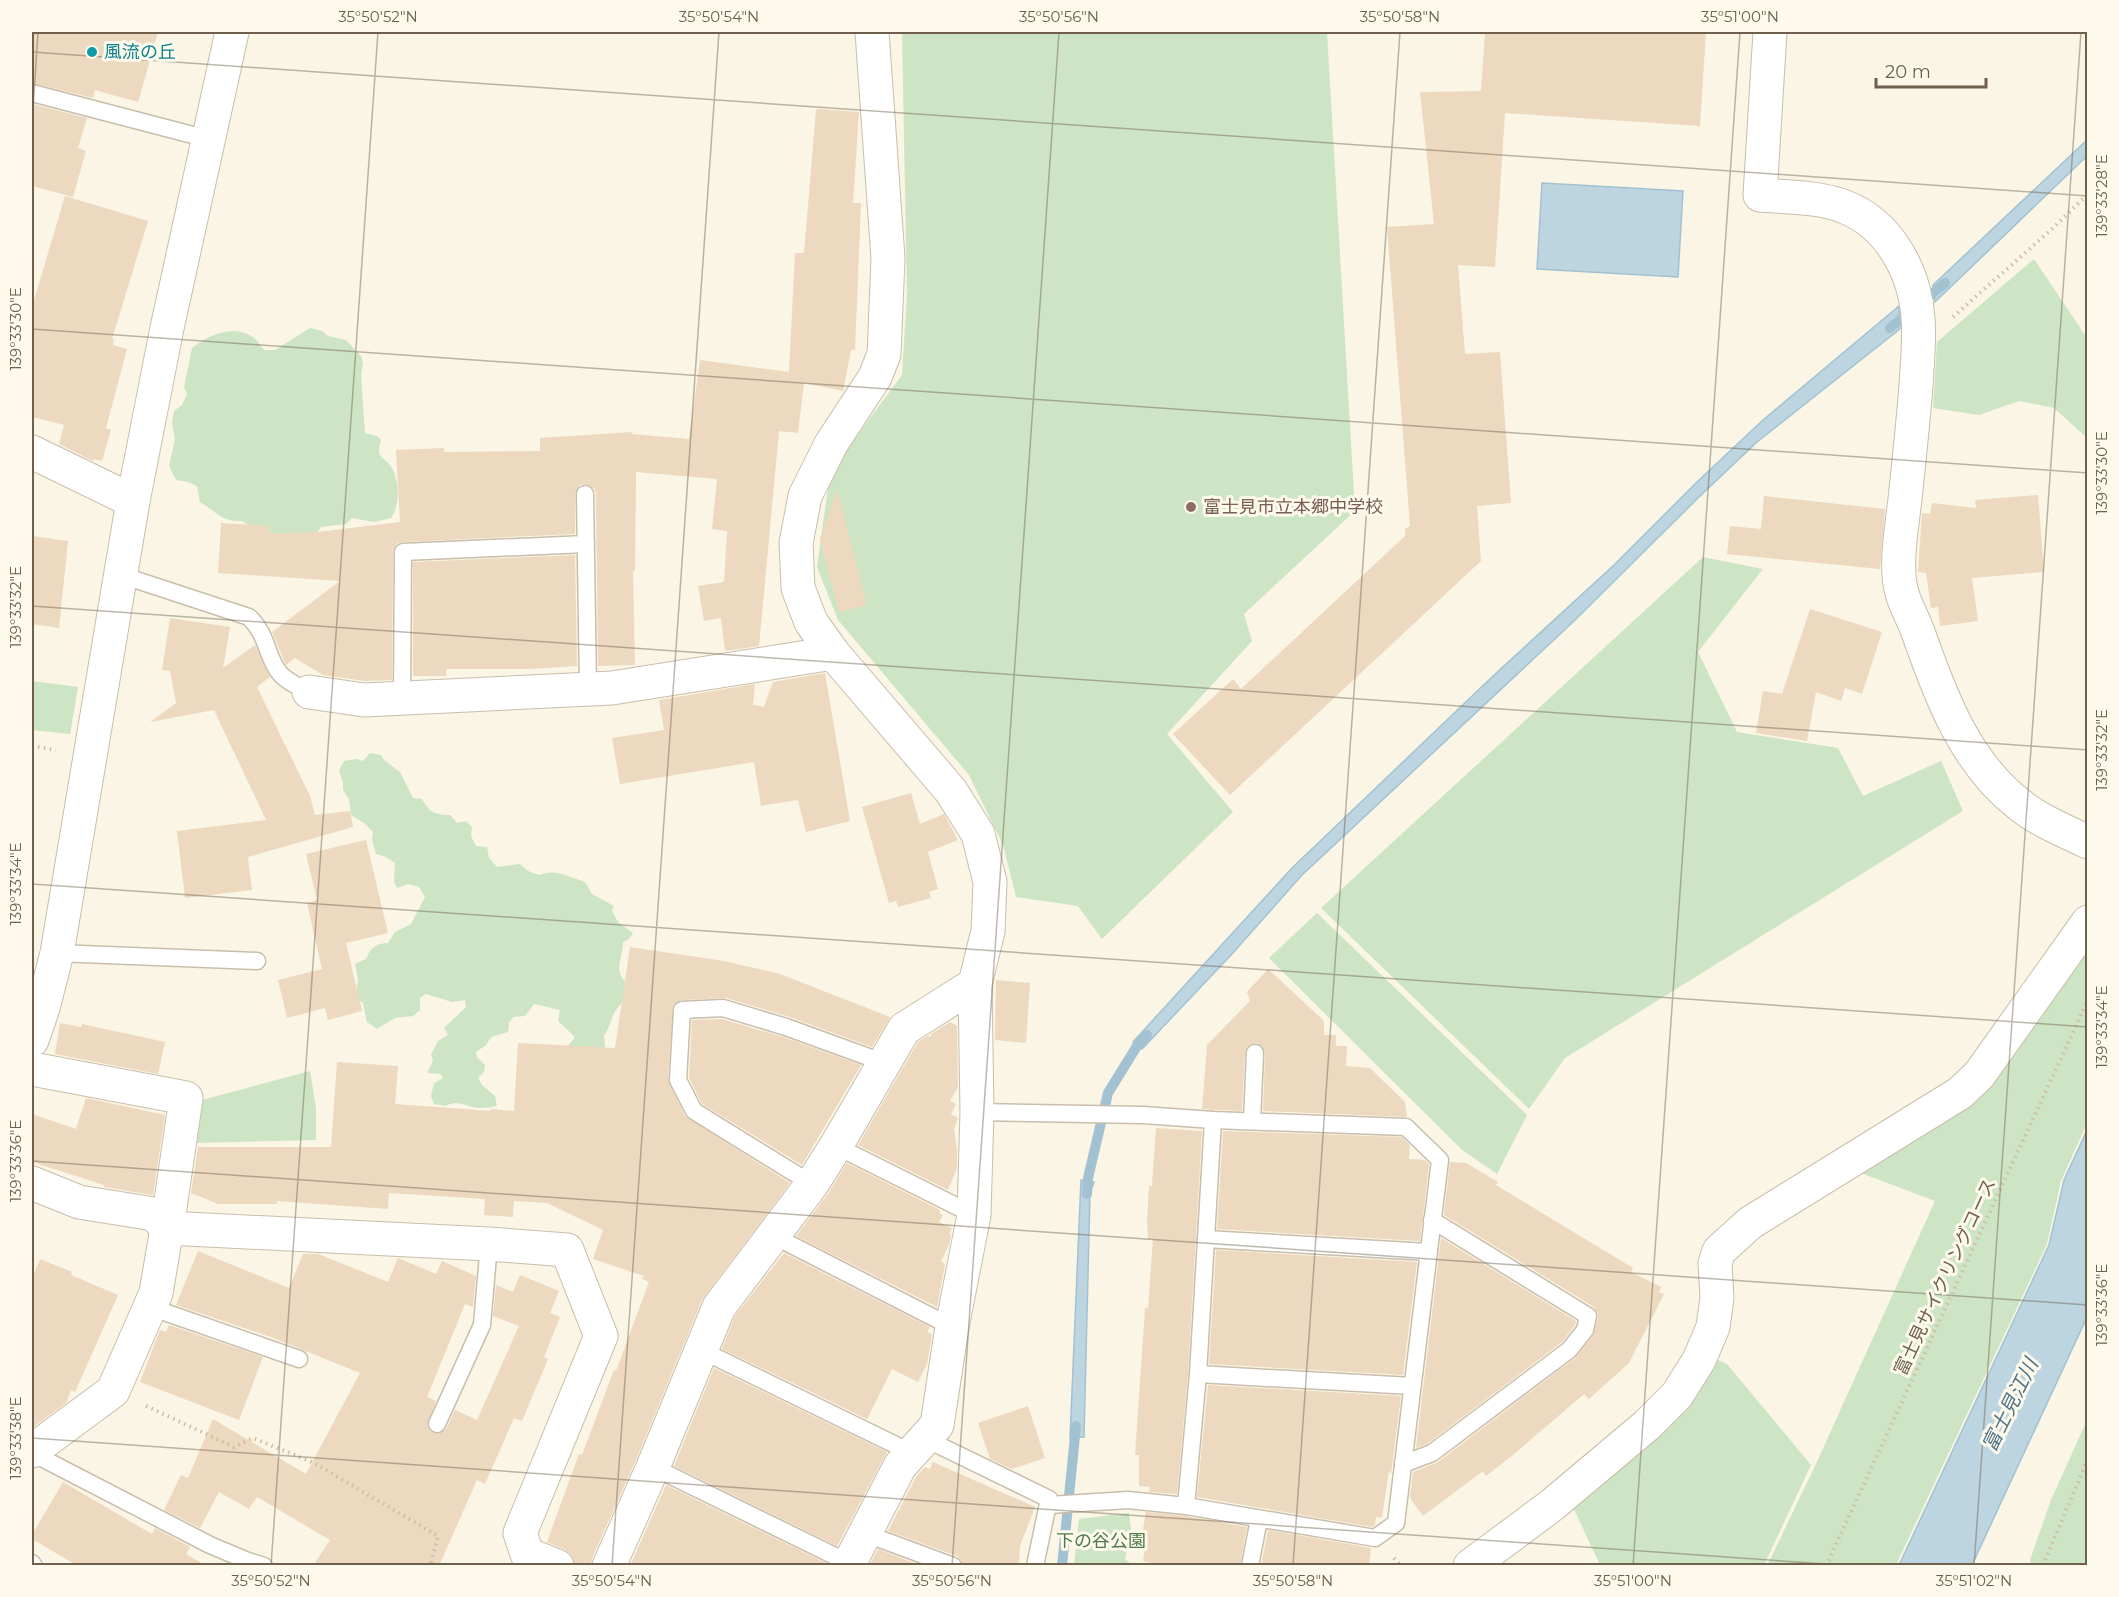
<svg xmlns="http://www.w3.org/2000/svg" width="2119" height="1597" font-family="Montserrat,'Noto Sans JP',sans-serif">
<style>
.green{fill:#cde5c5}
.water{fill:#bcd5e1;stroke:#a3c2d1;stroke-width:1.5}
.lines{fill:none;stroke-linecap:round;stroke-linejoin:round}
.stream{stroke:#a3c2d1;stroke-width:10}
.building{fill:#ecd9bf}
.service-casing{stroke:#c9beac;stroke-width:19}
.minor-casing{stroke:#c9beac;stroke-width:35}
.tertiary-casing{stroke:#c9beac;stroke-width:35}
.path{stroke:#d0bca3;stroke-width:4;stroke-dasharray:1.5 4.5;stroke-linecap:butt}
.service{stroke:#fff;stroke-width:16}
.minor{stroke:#fff;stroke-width:33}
.tertiary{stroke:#fff;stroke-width:33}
.ticks{fill:none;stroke:#6f5f4d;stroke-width:1.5;stroke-opacity:0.45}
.culture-dot{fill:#0f9aa8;stroke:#fdf9eb;stroke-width:2}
.education-dot{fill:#8d6e63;stroke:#fdf9eb;stroke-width:2}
.labels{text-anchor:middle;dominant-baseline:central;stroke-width:6;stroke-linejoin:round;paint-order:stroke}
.culture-label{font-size:18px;fill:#0d838f;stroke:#fdf9eb;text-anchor:start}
.education-label{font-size:18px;fill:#785e54;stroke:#fdf9eb;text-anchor:start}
.street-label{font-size:18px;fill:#6f5f4d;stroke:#fdf9eb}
.park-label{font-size:18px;fill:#507a49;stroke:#fdf9eb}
.water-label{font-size:20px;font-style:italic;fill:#4c7387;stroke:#fdf9eb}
.neatline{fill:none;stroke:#6f5f4d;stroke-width:2}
.ticks-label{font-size:15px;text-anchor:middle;fill:#6f5f4d}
</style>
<rect width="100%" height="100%" fill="#faf5e5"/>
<g class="green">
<polygon points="902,32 1327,32 1355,511 1244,614 1252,641 1167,734 1233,812 1102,939 1078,906 1016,897 1003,845 969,775 838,620 817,567 828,488 841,457 902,375 907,294"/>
<polygon points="2034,259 2087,338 2087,438 2054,408 2019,401 1979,415 1933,408 1937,342"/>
<path d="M310,328L322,331L328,336L346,340L361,356L363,364L361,375L365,433L377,436L381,440C375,460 384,455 392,468C400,483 400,505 391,518L374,522L352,518L346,524L321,527L315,536L272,535L266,530H255L242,521C221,522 216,511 200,502L197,486L188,482L176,480L169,466L175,440L172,422L174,411L182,405L187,394L184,387L192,348C207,336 232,324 251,336C257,339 260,345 264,350H275Z"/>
<polygon points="1703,557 1763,569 1698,652 1737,732 1838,748 1863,796 1941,761 1963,811 1565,1058 1529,1109 1321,908"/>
<polygon points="32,681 78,687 70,734 32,730"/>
<path d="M370,753L381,755L384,760L400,772L413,798L422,799C429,812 435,815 450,815L457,823L466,821L472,827L471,836L476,846L487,847L489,858L497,867L520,864L528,871L539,875C556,868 569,877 585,882L592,894L614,906L612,911L618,922L633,933L629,939L623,942C623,961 612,967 627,984L626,1000C609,1013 614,1020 604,1036L605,1047L600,1066L567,1047L574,1039V1036L558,1021L560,1010L534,1004L525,1016L514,1017L509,1022L508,1032L491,1037L486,1045L476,1052L477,1057L485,1065L484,1072L478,1078L482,1085L495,1096L497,1106C492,1107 487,1108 481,1108C468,1109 459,1098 446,1106L434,1104L431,1096L434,1083L443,1078L440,1074L427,1073L433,1061L431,1055L438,1041L448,1035L444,1028L466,1007L465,1000L452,1002L426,994L420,998V1010L413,1016L395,1018L377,1029L367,1022L363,1003L355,998L358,980L355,964L366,959C370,948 377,943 388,943L395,932L411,924L425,897L419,887L408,884L397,888L394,881L395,863L386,857L376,854L372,840L373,832L364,823L351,815L349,799L343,790V783L339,770L344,761L357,759L363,761Z"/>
<polygon points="1317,913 1527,1115 1497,1174 1461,1149 1269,958"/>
<polygon points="2087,945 2087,1123 2061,1181 2047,1244 1896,1565 1767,1566 1815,1466 1935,1201 1853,1170 1977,1094"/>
<polygon points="310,1071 316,1108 316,1140 192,1143 195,1102"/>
<polygon points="1713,1358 1727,1364 1811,1465 1764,1565 1600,1565 1573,1507"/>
<polygon points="2087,1420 2087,1565 2031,1565 2030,1560 2051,1500"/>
<polygon points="1129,1513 1131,1530 1125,1559 1132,1565 1074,1565 1079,1519"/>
</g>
<g class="water">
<polygon points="2087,140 2087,156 1935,302 1933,285"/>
<polygon points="1542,183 1683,191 1678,277 1537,269"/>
<polygon points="1899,306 1900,329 1757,442 1698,498 1573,622 1301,876 1232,954 1142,1049 1133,1042 1292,868 1492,677 1614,565 1698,481 1763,420"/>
<polygon points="2087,1130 2087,1317 1972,1565 1899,1565 2049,1245 2064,1180"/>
<polygon points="1081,1180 1094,1182 1090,1193 1084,1437 1070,1438"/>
</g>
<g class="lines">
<g class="stream">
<polyline points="1890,328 1945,283"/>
<polyline points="1087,1194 1088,1178 1108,1093 1137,1046 1147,1035"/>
<polyline points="1062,1566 1076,1426"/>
</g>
</g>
<g class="building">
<polygon points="32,32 158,32 138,102 95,90 93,98 32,83"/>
<polygon points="1485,32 1706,32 1700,126 1505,113 1495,267 1458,265 1465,354 1500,352 1511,503 1477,506 1481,561 1230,795 1173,734 1233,679 1241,689 1405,536 1405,529 1410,526 1387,227 1434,224 1420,92 1481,91"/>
<polygon points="32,104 87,118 78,148 86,151 73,197 32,186"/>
<polygon points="819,109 859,112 853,203 861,203 855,350 851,350 843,391 804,383 798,433 779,431 759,646 725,651 721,618 704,621 698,586 724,582 727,531 712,529 717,479 636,472 635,571 633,571 635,665 598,666 596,494 594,488 585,484 579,485 575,494 575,534 403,542 397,543 393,552 392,680 365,681 323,675 295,658 286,665 272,632 340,581 218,573 221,523 269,526 269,534 318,532 400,522 396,450 444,448 444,452 540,451 540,438 632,432 632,434 689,439 700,360 789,372 795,253 804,253 816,110"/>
<polygon points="65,196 148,221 112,339 114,339 113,345 127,349 106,428 111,430 102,461 94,459 93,461 59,444 64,425 32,417 32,307"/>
<polygon points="837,489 867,605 839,612 820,539"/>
<polygon points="2038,495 2044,572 1972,578 1978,621 1940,626 1938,607 1931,608 1926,573 1918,572 1922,513 1930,514 1932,503 1976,508 1975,500"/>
<polygon points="1764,496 1885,509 1880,569 1727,554 1730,526 1761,529"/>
<polygon points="32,536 68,541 59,628 32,624"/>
<polygon points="575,555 577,666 529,669 446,669 446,676 413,676 413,562"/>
<polygon points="1810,609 1882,632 1862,694 1845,688 1841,701 1816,692 1807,741 1756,733 1763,691 1782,694"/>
<polygon points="170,618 230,627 223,668 255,645 270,677 257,687 310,796 315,815 350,811 353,827 248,857 252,890 185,898 177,831 266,820 214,710 150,722 176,703 170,671 162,670"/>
<polygon points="825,673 850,821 806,832 798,800 761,806 754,762 620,784 612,738 664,730 659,700 755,684 753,705 764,707 773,682"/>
<polygon points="911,793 920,824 944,814 958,840 928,852 938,889 929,892 931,898 898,907 896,901 889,903 862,807"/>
<polygon points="366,840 388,933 346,943 362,1011 328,1020 325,1008 287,1018 278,980 322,969 307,903 317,900 306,854"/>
<polygon points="630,947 724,961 780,974 890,1017 872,1047 790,1017 726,998 681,1000 673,1005 668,1080 685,1116 790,1183 702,1300 636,1460 592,1558 591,1566 575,1566 571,1554 564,1549 547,1542 579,1454 582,1455 614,1370 616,1371 649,1282 642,1279 644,1276 593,1259 603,1230 547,1203 514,1201 513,1217 484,1215 485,1199 389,1193 388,1209 277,1201 277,1204 218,1204 191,1193 198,1147 331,1147 337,1062 398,1066 395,1104 491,1111 491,1109 514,1111 518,1043 615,1048"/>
<polygon points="1268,969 1324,1021 1324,1035 1336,1035 1336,1046 1347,1046 1346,1066 1370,1068 1405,1102 1407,1117 1263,1111 1265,1053 1261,1045 1256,1043 1250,1044 1245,1052 1242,1111 1202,1109 1207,1045 1250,1001 1247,992"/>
<polygon points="996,980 1030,983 1026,1043 995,1040"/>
<polygon points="722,1019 783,1037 861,1065 802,1165 702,1104 689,1078 692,1020"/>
<polygon points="950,1022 957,1026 958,1087 950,1101 956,1104 951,1114 958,1118 954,1129 957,1150 957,1168 948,1190 858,1145 918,1042 928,1036 930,1037 931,1034"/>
<polygon points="60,1023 81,1027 82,1024 165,1042 158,1074 55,1054"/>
<polygon points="86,1098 165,1115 153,1195 104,1187 104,1185 32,1162 32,1114 76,1129"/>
<polygon points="1156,1128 1201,1131 1202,1130 1188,1373 1177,1494 1149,1492 1150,1487 1139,1486 1139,1455 1135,1455 1145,1308 1148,1308 1153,1239 1148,1239 1147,1220 1149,1186 1152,1186"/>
<polygon points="1223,1131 1402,1137 1410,1145 1409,1159 1425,1160 1429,1164 1420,1241 1217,1229"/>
<polygon points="1450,1162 1466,1163 1498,1182 1496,1185 1633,1268 1631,1272 1661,1287 1659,1292 1664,1294 1629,1363 1589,1399 1584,1394 1513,1455 1486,1476 1483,1471 1423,1516 1410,1498 1413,1472 1438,1462 1575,1358 1593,1336 1598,1318 1598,1313 1594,1307 1444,1215"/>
<polygon points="847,1163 940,1210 939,1213 943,1215 939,1222 952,1228 949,1234 951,1234 949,1245 941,1261 945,1264 937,1307 796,1236 827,1195"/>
<polygon points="1441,1238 1576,1321 1575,1325 1562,1342 1427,1444 1416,1448"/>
<polygon points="1216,1250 1417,1262 1403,1375 1209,1364"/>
<polygon points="198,1251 289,1288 303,1254 318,1254 388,1282 398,1258 436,1274 442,1261 476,1276 473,1307 465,1304 427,1397 436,1401 427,1426 432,1433 437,1434 446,1429 455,1410 477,1420 519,1326 493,1316 496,1285 513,1292 520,1275 559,1291 550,1313 560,1317 544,1357 548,1359 522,1421 514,1418 485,1484 477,1480 439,1566 313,1566 330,1540 257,1497 249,1509 219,1492 200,1528 164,1510 181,1475 188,1478 213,1419 306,1474 360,1373 271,1337 176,1305"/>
<polygon points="784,1253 930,1327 927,1332 932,1334 927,1364 918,1382 892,1369 867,1419 722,1349 735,1316"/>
<polygon points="40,1259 72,1272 71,1275 118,1295 75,1392 71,1390 66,1403 32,1428 32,1279"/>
<polygon points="169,1325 263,1357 239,1420 140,1382 160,1330 166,1332"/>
<polygon points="714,1368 887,1452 837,1546 674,1466"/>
<polygon points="1208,1385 1401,1396 1391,1474 1389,1471 1382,1518 1376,1517 1375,1525 1372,1527 1197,1497"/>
<polygon points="1028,1406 1045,1458 1012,1469 990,1459 978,1423"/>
<polygon points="933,1462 1035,1507 1020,1546 1019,1566 963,1566 961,1560 957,1556 888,1531 916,1477 925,1467 930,1469"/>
<polygon points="63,1482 152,1534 155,1528 190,1547 186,1554 207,1566 78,1566 32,1539 32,1535"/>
<polygon points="666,1485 830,1565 829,1566 630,1566"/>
<polygon points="1146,1512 1185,1516 1247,1527 1240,1566 1166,1566 1143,1561 1146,1542 1141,1541"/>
<polygon points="1268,1530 1371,1548 1369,1566 1261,1566"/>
<polygon points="878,1549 921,1566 869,1566"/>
</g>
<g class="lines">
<defs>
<g id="service">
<polyline points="32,93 208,139"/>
<polyline points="585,494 588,689"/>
<path d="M121,575L249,617C268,636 265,652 278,671C285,681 298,686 309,692"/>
<polyline points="402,699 403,552 586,544"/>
<polyline points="57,953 257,961"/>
<polyline points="977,1112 1143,1115 1213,1120 1406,1127 1440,1160 1396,1523 1375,1538 1186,1506 1128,1500 1049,1505"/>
<polyline points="1252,1121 1255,1053"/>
<polyline points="836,1146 974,1215"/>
<polyline points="812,1184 694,1111 678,1080 682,1010 723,1008 786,1027 885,1063"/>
<polyline points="774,1236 952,1327"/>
<polyline points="1206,1239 1428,1252"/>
<polyline points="150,1307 299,1359"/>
<polyline points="701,1350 912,1453"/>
<polyline points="1198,1374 1412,1386"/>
<polyline points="437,1424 482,1325 489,1244"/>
<polyline points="926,1439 1049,1499 1035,1566"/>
<polyline points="32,1453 210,1545 248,1561 264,1566"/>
<polyline points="1403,1464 1432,1453 1569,1350 1585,1330 1588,1316 1432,1220"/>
<polyline points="653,1467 849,1563"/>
<polyline points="1186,1506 1198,1374 1213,1120"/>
<polyline points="864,1533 953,1566"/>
<polyline points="32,1563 34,1566"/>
<polyline points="1250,1566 1259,1519"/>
</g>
<g id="minor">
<path d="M1770,32L1760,195C1786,197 1821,197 1845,207C1889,224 1915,272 1918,318C1920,340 1917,364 1916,386C1913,424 1909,461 1905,499C1902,526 1895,563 1901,589C1904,604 1913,618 1918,632C1940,695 1965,763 2020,805C2040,821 2065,831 2088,842"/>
<polyline points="32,452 133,501"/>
<polyline points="309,692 364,700 612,688 833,653"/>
<polyline points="32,1069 186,1098 167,1228 156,1293 113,1391 32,1451"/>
<polyline points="32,1183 79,1202 154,1214 167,1228 489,1244 567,1250 601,1336 520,1533 527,1554 557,1566"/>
<polyline points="609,1566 653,1467 719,1307 812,1184 836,1146 904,1029 975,984"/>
<polyline points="848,1566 900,1466 937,1425 952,1327 974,1215 977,1112 975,984 988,931 990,882 978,834 951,791 833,653 811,622 798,588 796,543 805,496 831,444 875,377 884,354 888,258 872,32"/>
<polyline points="1470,1566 1552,1505 1647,1425 1677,1395 1699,1360 1713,1327 1717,1298 1715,1263 1719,1251 1750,1223 1960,1093 1979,1075 2088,922"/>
</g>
<polyline id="tertiary" points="32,1040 43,1008 57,953 133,501 167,328 232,32"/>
</defs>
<use href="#service" class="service-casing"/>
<use href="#minor" class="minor-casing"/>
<use href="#tertiary" class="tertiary-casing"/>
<g class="path">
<polyline points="1953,317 2053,228 2088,194"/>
<polyline points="32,746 56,750"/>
<polyline points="146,1406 234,1447 253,1438 314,1463 438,1536 430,1566"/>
<polyline points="1394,1558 1401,1566"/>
<polyline points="1826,1566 2088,1000"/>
<polyline points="2045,1566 2045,1560 2088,1459"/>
</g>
<use href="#service" class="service"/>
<use href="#minor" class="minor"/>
<use href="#tertiary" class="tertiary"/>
</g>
<path class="ticks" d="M32,52L2088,196M32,125L38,32M32,329L2088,473M32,606L2088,750M32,884L2088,1027M32,1161L2088,1305M32,1438L1854,1566M271,1566L378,32M612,1566L719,32M952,1566L1059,32M1293,1566L1400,32M1633,1566L1740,32M1974,1566L2081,32"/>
<circle class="culture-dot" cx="92" cy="52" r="6"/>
<circle class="education-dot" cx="1191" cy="507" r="6"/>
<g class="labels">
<g class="culture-label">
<text x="104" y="52">風流の丘</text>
</g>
<g class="education-label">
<text x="1203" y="507">富士見市立本郷中学校</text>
</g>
<g class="street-label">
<text transform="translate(1945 1277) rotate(-65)">富士見サイクリングコース</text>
</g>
<g class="park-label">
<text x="1101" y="1541">下の谷公園</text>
</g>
<g class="water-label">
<text transform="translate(2010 1405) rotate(-64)">富士見江川</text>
</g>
</g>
<rect width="2119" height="1597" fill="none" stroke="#fdf9eb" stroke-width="66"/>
<path d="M1876 78v9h110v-9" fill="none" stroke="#6f5f4d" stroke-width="3"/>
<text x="1885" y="78" font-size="18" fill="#6f5f4d" stroke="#fdf9eb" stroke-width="4.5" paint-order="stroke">20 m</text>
<rect x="33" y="33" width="2053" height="1531" class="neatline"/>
<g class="ticks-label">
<text x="378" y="22">35°50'52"N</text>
<text x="719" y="22">35°50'54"N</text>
<text x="1059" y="22">35°50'56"N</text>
<text x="1400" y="22">35°50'58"N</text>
<text x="1740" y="22">35°51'00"N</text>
<text transform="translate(2102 196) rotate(-90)" y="5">139°33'28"E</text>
<text transform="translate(16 329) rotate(-90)" y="5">139°33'30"E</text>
<text transform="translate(2102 473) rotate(-90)" y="5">139°33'30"E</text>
<text transform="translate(16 607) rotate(-90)" y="5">139°33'32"E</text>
<text transform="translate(2102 750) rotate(-90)" y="5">139°33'32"E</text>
<text transform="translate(16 884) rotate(-90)" y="5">139°33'34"E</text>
<text transform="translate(2102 1027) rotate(-90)" y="5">139°33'34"E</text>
<text transform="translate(16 1161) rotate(-90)" y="5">139°33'36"E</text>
<text transform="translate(2102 1305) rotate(-90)" y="5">139°33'36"E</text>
<text transform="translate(16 1438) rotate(-90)" y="5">139°33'38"E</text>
<text x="271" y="1586">35°50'52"N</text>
<text x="612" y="1586">35°50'54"N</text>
<text x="952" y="1586">35°50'56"N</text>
<text x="1293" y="1586">35°50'58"N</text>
<text x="1633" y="1586">35°51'00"N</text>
<text x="1974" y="1586">35°51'02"N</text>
</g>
</svg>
